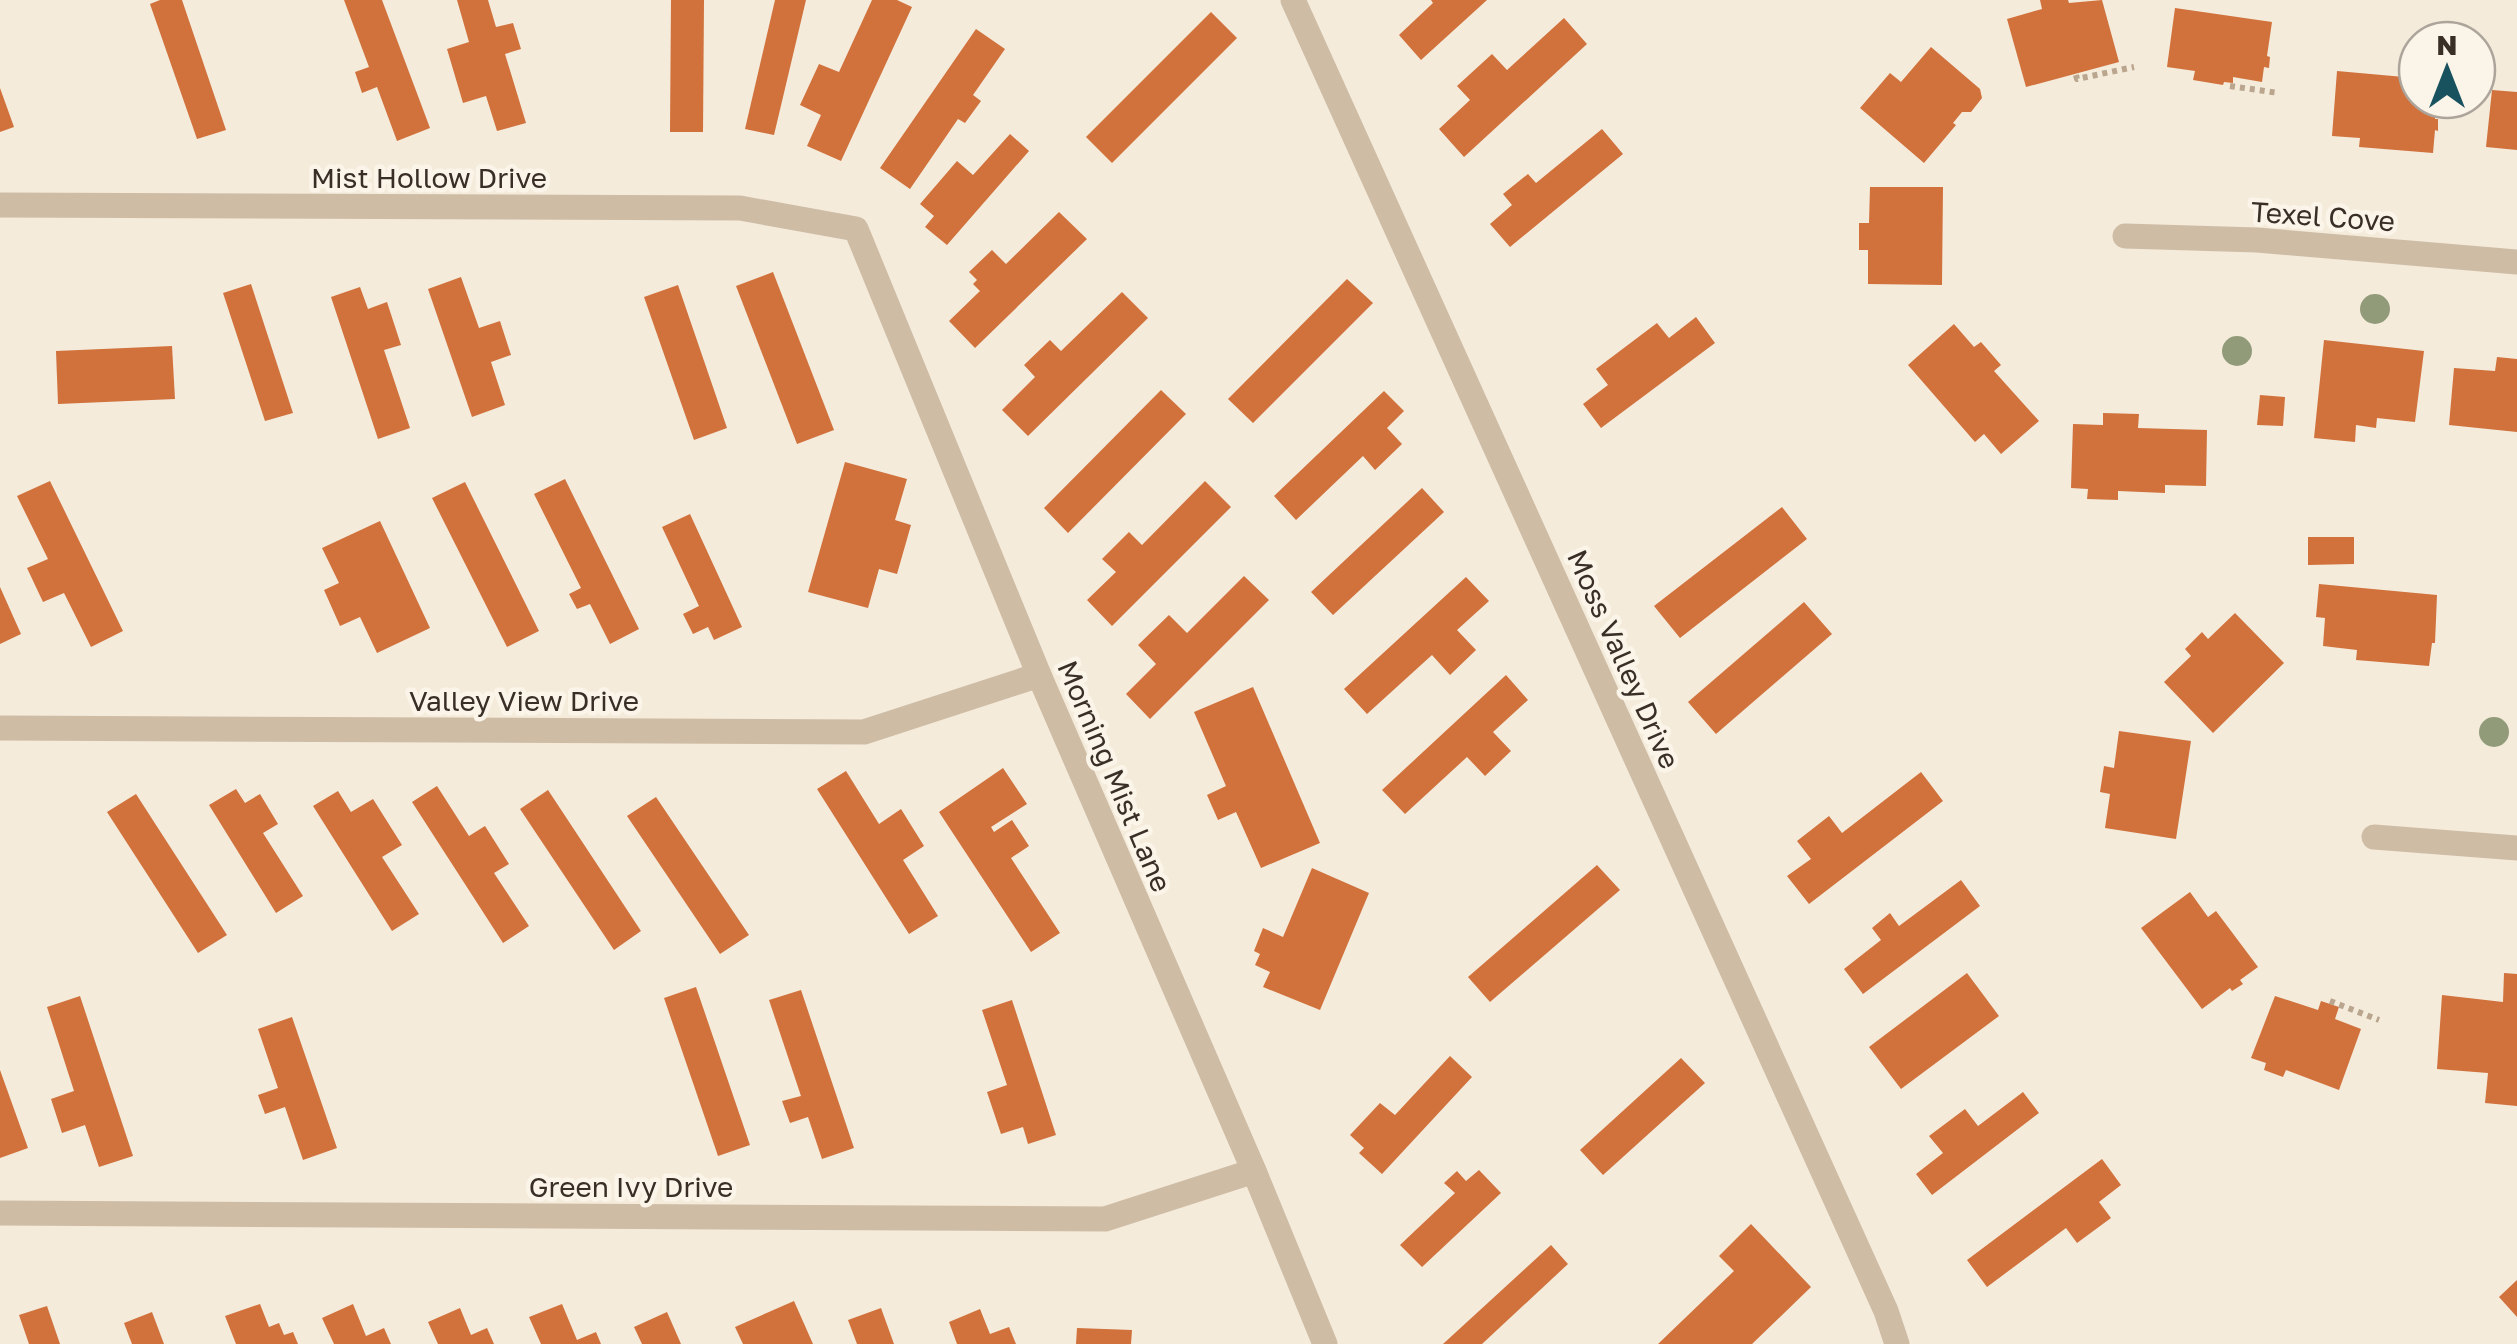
<svg xmlns="http://www.w3.org/2000/svg" width="2517" height="1344" font-family="'Golos Text',sans-serif">
<style>
.building{fill:#d1713c}
.lines{fill:none;stroke-linecap:round;stroke-linejoin:round}
.path{stroke:#baa68f;stroke-width:6;stroke-dasharray:5 5;stroke-linecap:butt}
.street{stroke:#cebca5;stroke-width:25}
.tree{fill:#929b79}
.labels{text-anchor:middle;dominant-baseline:central;stroke-width:9;stroke-linejoin:round;paint-order:stroke}
.street-label{font-size:28px;fill:#392f27;stroke:#fbf4e8}
</style>
<rect width="100%" height="100%" fill="#f4ebdb"/>
<g class="building">
<polygon points="160,0 182,0 226,130 197,139 150,4"/>
<polygon points="344,0 382,0 430,128 397,141 377,87 362,93 355,72 369,67"/>
<polygon points="457,0 488,0 496,27 513,23 521,49 505,54 526,123 497,131 486,96 463,103 447,49 469,42"/>
<polygon points="671,0 704,0 703,132 670,132"/>
<polygon points="775,0 806,0 774,135 745,129"/>
<polygon points="872,0 897,0 912,7 841,161 807,146 821,115 800,105 819,64 839,72"/>
<polygon points="1431,0 1487,0 1421,60 1399,35 1433,3"/>
<polygon points="2040,0 2068,0 2069,3 2102,0 2119,62 2026,87 2007,19 2042,9"/>
<polygon points="2175,8 2272,22 2267,56 2270,57 2269,68 2264,67 2262,82 2233,77 2233,83 2224,82 2223,85 2193,80 2195,71 2167,67"/>
<polygon points="1211,12 1237,38 1112,163 1086,137"/>
<polygon points="1564,18 1587,44 1464,157 1439,129 1470,100 1457,86 1492,54 1507,70"/>
<polygon points="976,29 1005,49 973,95 981,101 965,123 958,119 910,189 880,168"/>
<polygon points="1931,47 1980,89 1982,98 1971,112 1962,112 1953,123 1956,125 1924,163 1860,108 1890,73 1901,82"/>
<polygon points="2406,58 2417,59 2417,100 2436,100 2435,119 2438,119 2438,131 2435,130 2433,153 2359,147 2360,138 2332,136 2337,71 2404,77"/>
<polygon points="0,88 14,127 0,132"/>
<polygon points="2492,90 2517,92 2517,150 2486,147"/>
<polygon points="1602,129 1623,154 1510,247 1490,224 1512,205 1503,194 1528,174 1536,183"/>
<polygon points="1010,134 1029,151 947,245 925,227 934,216 920,204 957,161 973,175"/>
<polygon points="1870,187 1943,187 1942,285 1868,284 1868,250 1859,250 1859,223 1869,223"/>
<polygon points="1059,212 1087,239 975,348 949,321 980,291 973,284 977,280 969,272 992,250 1006,264"/>
<polygon points="773,272 834,430 797,444 736,286"/>
<polygon points="461,277 479,328 500,321 511,355 491,362 505,405 472,417 428,289"/>
<polygon points="1347,279 1373,303 1253,423 1228,399"/>
<polygon points="251,284 293,413 265,421 223,293"/>
<polygon points="678,285 727,428 694,440 644,297"/>
<polygon points="360,287 368,309 387,302 401,345 384,350 410,428 378,439 331,297"/>
<polygon points="1122,292 1148,318 1028,436 1002,410 1035,377 1024,365 1050,340 1061,351"/>
<polygon points="1696,317 1715,343 1601,428 1583,404 1608,385 1596,369 1657,323 1669,338"/>
<polygon points="1954,324 1974,347 1981,342 2001,365 1994,371 2039,421 2001,454 1984,434 1975,442 1908,365"/>
<polygon points="2324,340 2424,351 2415,422 2377,418 2376,428 2356,425 2355,442 2314,438"/>
<polygon points="172,346 175,399 58,404 56,351"/>
<polygon points="2497,357 2517,359 2517,432 2449,425 2454,368 2495,371"/>
<polygon points="1161,390 1186,414 1068,533 1044,508"/>
<polygon points="1384,391 1404,411 1387,428 1402,444 1375,470 1363,456 1296,520 1274,496"/>
<polygon points="2260,395 2285,397 2283,426 2257,425"/>
<polygon points="2103,413 2139,414 2138,428 2207,430 2206,486 2165,485 2165,493 2118,491 2118,500 2087,499 2088,489 2071,488 2073,424 2103,425"/>
<polygon points="845,462 907,479 895,520 911,525 897,574 879,569 868,608 808,592"/>
<polygon points="565,479 639,629 610,644 590,604 577,609 569,594 581,588 534,494"/>
<polygon points="50,481 123,631 91,647 64,593 43,602 27,568 48,559 17,496"/>
<polygon points="1205,481 1231,507 1112,626 1087,600 1116,572 1102,559 1129,532 1142,545"/>
<polygon points="465,482 539,631 507,647 432,498"/>
<polygon points="1422,488 1444,512 1333,615 1311,592"/>
<polygon points="1782,507 1807,539 1680,638 1654,606"/>
<polygon points="690,514 742,627 714,640 708,627 693,634 683,614 699,606 662,527"/>
<polygon points="380,521 430,628 377,653 360,617 340,626 324,590 339,583 322,548"/>
<polygon points="2308,537 2354,537 2354,564 2308,565"/>
<polygon points="1244,576 1269,600 1150,719 1126,694 1156,664 1138,645 1169,615 1187,633"/>
<polygon points="1466,577 1489,601 1457,630 1476,650 1450,675 1432,655 1367,714 1344,689"/>
<polygon points="2319,584 2437,595 2435,643 2432,643 2429,666 2356,660 2357,650 2323,646 2325,618 2316,617"/>
<polygon points="0,587 21,634 0,644"/>
<polygon points="1804,602 1832,634 1716,734 1688,702"/>
<polygon points="2235,613 2284,663 2213,733 2164,682 2191,656 2185,649 2202,632 2208,639"/>
<polygon points="1506,675 1528,700 1493,732 1511,751 1485,776 1467,757 1405,814 1382,790"/>
<polygon points="1253,687 1320,843 1261,868 1236,812 1218,820 1207,795 1226,786 1194,712"/>
<polygon points="2119,731 2191,741 2176,839 2105,828 2110,794 2100,792 2104,766 2114,768"/>
<polygon points="1003,768 1027,804 991,827 994,832 1012,820 1029,846 1011,858 1060,933 1031,952 939,812"/>
<polygon points="846,771 879,824 901,809 924,846 903,860 938,916 909,934 817,789"/>
<polygon points="1921,772 1943,801 1809,904 1787,876 1811,859 1797,841 1829,816 1842,833"/>
<polygon points="437,786 469,836 485,826 509,864 494,873 529,926 503,943 412,802"/>
<polygon points="236,789 245,803 260,794 278,824 263,833 303,896 276,913 209,805"/>
<polygon points="548,790 641,931 614,950 520,809"/>
<polygon points="338,791 351,812 373,799 402,845 382,857 419,914 392,931 313,806"/>
<polygon points="136,794 227,935 198,953 107,812"/>
<polygon points="656,797 749,935 720,954 627,816"/>
<polygon points="1597,865 1620,890 1490,1002 1468,977"/>
<polygon points="1312,868 1369,893 1320,1010 1263,987 1270,972 1255,965 1260,954 1254,951 1263,928 1283,937"/>
<polygon points="1961,880 1980,906 1863,994 1844,969 1881,940 1872,928 1890,913 1899,926"/>
<polygon points="2190,892 2208,917 2216,911 2258,967 2240,980 2243,984 2232,991 2230,988 2202,1009 2141,928"/>
<polygon points="1967,973 1999,1016 1901,1089 1869,1047"/>
<polygon points="2504,973 2517,974 2517,1106 2485,1103 2488,1073 2437,1069 2442,995 2503,1002"/>
<polygon points="696,987 750,1145 718,1156 664,998"/>
<polygon points="801,990 854,1148 822,1159 808,1117 790,1123 782,1101 801,1096 769,1000"/>
<polygon points="80,996 133,1156 99,1167 85,1125 62,1133 51,1099 74,1091 47,1007"/>
<polygon points="2275,996 2318,1010 2321,1001 2339,1007 2335,1019 2361,1029 2339,1090 2286,1070 2283,1077 2264,1070 2266,1063 2251,1058"/>
<polygon points="1012,1000 1056,1135 1028,1144 1023,1127 1001,1134 987,1092 1007,1085 982,1010"/>
<polygon points="292,1017 337,1148 303,1160 285,1107 265,1114 258,1095 278,1088 258,1029"/>
<polygon points="1450,1056 1472,1077 1382,1174 1359,1153 1364,1148 1350,1135 1380,1103 1395,1115"/>
<polygon points="1681,1058 1705,1083 1603,1175 1580,1150"/>
<polygon points="0,1070 28,1148 0,1158"/>
<polygon points="2023,1092 2039,1113 1932,1195 1916,1174 1943,1153 1929,1136 1965,1109 1978,1126"/>
<polygon points="2102,1159 2121,1185 2099,1202 2111,1218 2077,1243 2066,1228 1987,1287 1967,1260"/>
<polygon points="1479,1170 1501,1193 1422,1267 1400,1245 1455,1193 1444,1183 1457,1171 1466,1181"/>
<polygon points="1751,1224 1811,1287 1752,1344 1658,1344 1734,1271 1719,1256"/>
<polygon points="1551,1245 1568,1264 1482,1344 1443,1344"/>
<polygon points="2517,1280 2517,1317 2499,1297"/>
<polygon points="794,1301 813,1344 743,1344 735,1327"/>
<polygon points="260,1304 269,1327 279,1323 284,1335 293,1332 298,1344 236,1344 225,1316"/>
<polygon points="353,1304 366,1336 384,1328 391,1344 334,1344 322,1318"/>
<polygon points="562,1304 577,1340 596,1332 601,1344 541,1344 529,1317"/>
<polygon points="47,1306 60,1344 29,1344 19,1315"/>
<polygon points="460,1308 471,1335 487,1328 494,1344 438,1344 428,1322"/>
<polygon points="881,1308 894,1344 857,1344 848,1320"/>
<polygon points="980,1309 990,1334 1009,1327 1016,1344 957,1344 949,1322"/>
<polygon points="152,1312 164,1344 132,1344 124,1323"/>
<polygon points="667,1312 681,1344 642,1344 634,1327"/>
<polygon points="1077,1328 1132,1330 1131,1344 1076,1344"/>
</g>
<g class="lines">
<g class="path">
<polyline points="2076,75 2077,79 2134,67"/>
<polyline points="2230,86 2279,93"/>
<polyline points="2330,1001 2379,1020"/>
</g>
<g class="street">
<polyline points="1293,0 1886,1311 1897,1344"/>
<polyline points="0,205 740,208 856,229 1039,675 1254,1171 1325,1344"/>
<polyline points="2125,236 2257,240 2517,262"/>
<polyline points="0,728 864,732 1039,675"/>
<polyline points="2374,837 2517,848"/>
<polyline points="0,1213 1105,1219 1254,1171"/>
</g>
</g>
<g class="tree">
<circle cx="2375" cy="309" r="15"/>
<circle cx="2237" cy="351" r="15"/>
<circle cx="2494" cy="732" r="15"/>
</g>
<g class="labels">
<g class="street-label">
<text x="429" y="177">Mist Hollow Drive</text>
<text transform="translate(2323 216) rotate(4)">Texel Cove</text>
<text transform="translate(1624 659) rotate(66)">Moss Valley Drive</text>
<text x="524" y="700">Valley View Drive</text>
<text transform="translate(1115 776) rotate(67)">Morning Mist Lane</text>
<text x="631" y="1186">Green Ivy Drive</text>
</g>
</g>
<g transform="translate(2447 70)"><circle r="48" fill="#fbf4e8" stroke="#ada59b" stroke-width="2.5"/>
<path d="M0-8L18 38L0 25L-18 38Z" fill="#18525e"/>
<text y="-15" font-size="28" font-weight="bold" text-anchor="middle" fill="#392f27">N</text>
</g>
</svg>
